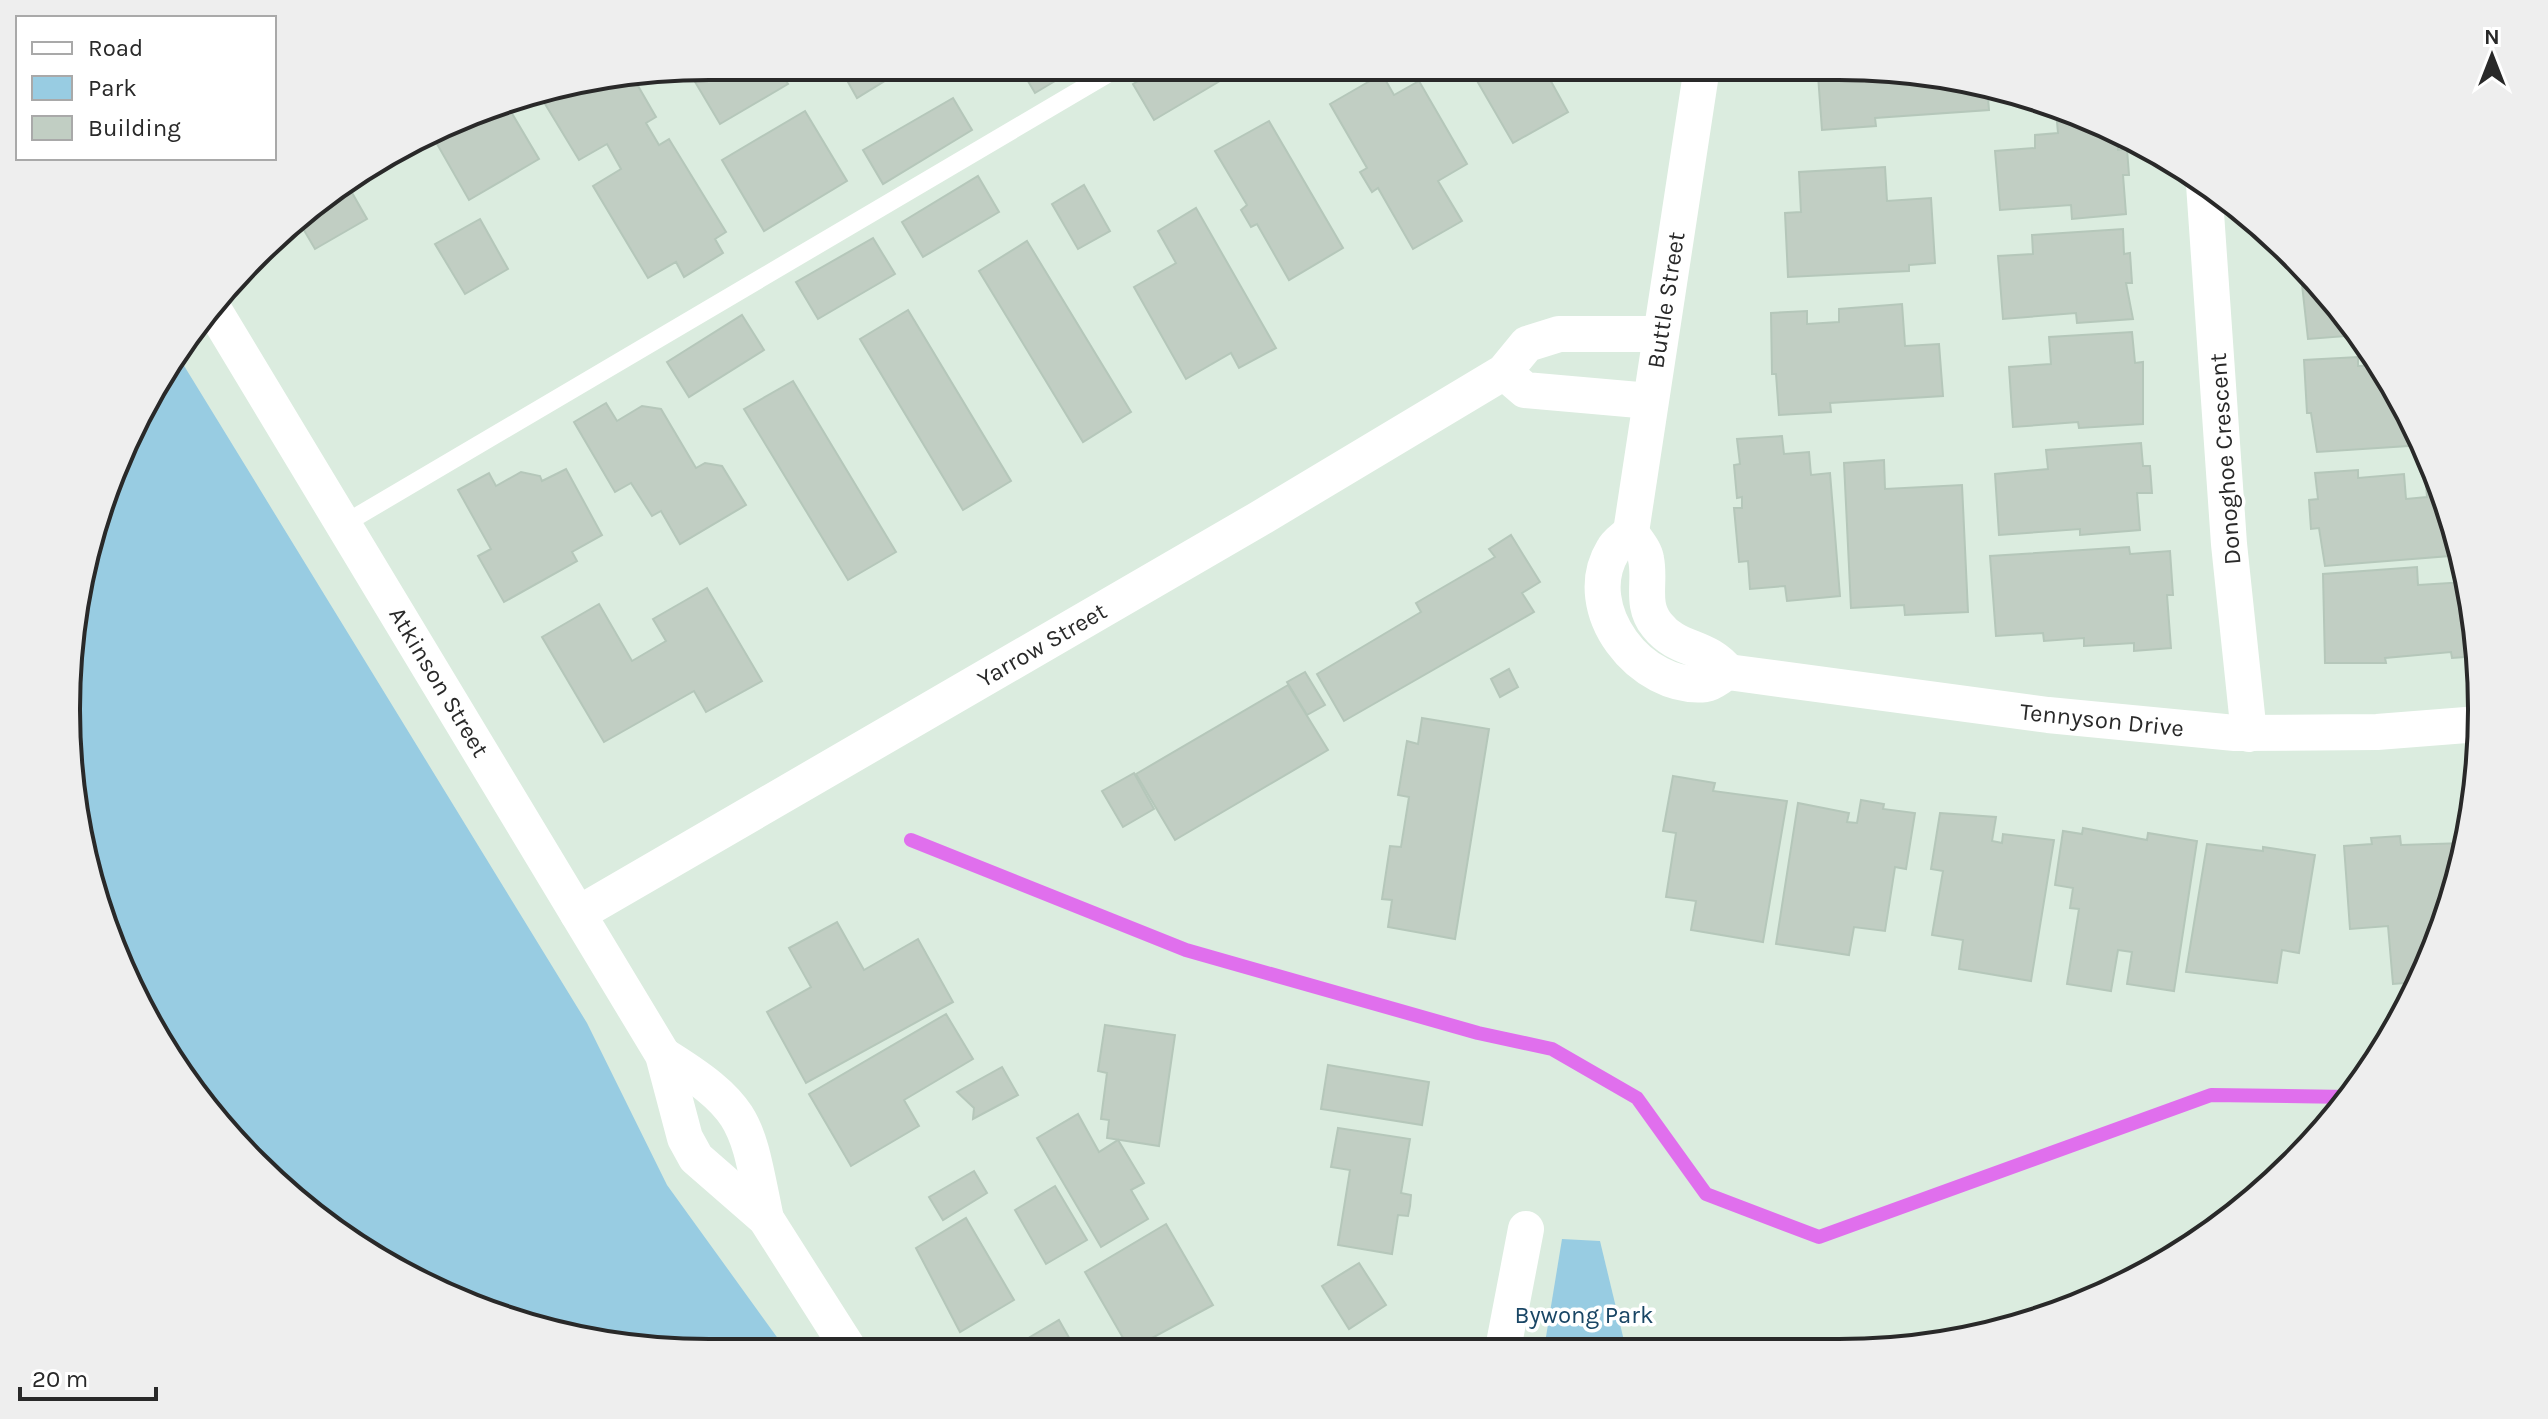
<svg xmlns="http://www.w3.org/2000/svg" width="2548" height="1419" font-family="Karla,sans-serif">
<style>
.green{fill:#98cce2}
.lines{fill:none;stroke-linecap:round;stroke-linejoin:round}
.stream{stroke:#e06fed;stroke-width:14}
.building{fill:#c1cec3;stroke:#b5c7ba;stroke-width:2}
.service{stroke:#fff;stroke-width:18}
.minor{stroke:#fff;stroke-width:36}
.labels{text-anchor:middle;dominant-baseline:central;stroke-width:7;stroke-linejoin:round;paint-order:stroke}
.street-label{font-size:24px;fill:#292929;stroke:#fff}
.park-label{font-size:24px;fill:#1a4665;stroke:#fff}
.rim{fill:none;stroke:#292929;stroke-width:4}
</style>
<rect width="100%" height="100%" fill="#dbecdf"/>
<g class="green">
<polygon points="175,351 587,1023 667,1185 787,1351 668,1352 543,1331 388,1267 226,1134 115,956 67,752 88,543"/>
<polygon points="1562,1239 1600,1241 1626,1349 1544,1349"/>
</g>
<g class="lines">
<polyline class="stream" points="911,840 1186,950 1478,1033 1552,1049 1637,1098 1706,1194 1819,1237 2211,1095 2349,1097"/>
</g>
<g class="building">
<polygon points="710,66 777,66 788,84 720,124 688,70"/>
<polygon points="839,66 909,66 857,98"/>
<polygon points="1019,66 1080,66 1035,93"/>
<polygon points="1163,67 1218,67 1225,78 1154,120 1133,84"/>
<polygon points="1469,67 1543,67 1568,112 1513,143"/>
<polygon points="1813,67 1880,67 1987,85 1989,110 1875,118 1876,126 1822,130 1818,75 1814,75"/>
<polygon points="1382,74 1394,95 1419,81 1467,164 1438,181 1462,221 1413,249 1378,188 1372,192 1360,172 1367,168 1330,104"/>
<polygon points="634,79 656,117 646,123 659,145 669,139 726,232 715,239 723,253 684,277 676,262 648,278 593,186 621,169 607,144 579,160 539,94"/>
<polygon points="953,98 972,130 883,184 863,150"/>
<polygon points="504,100 539,159 469,200 433,137"/>
<polygon points="805,111 847,181 764,231 722,160"/>
<polygon points="2083,120 2089,123 2090,129 2102,128 2117,134 2118,150 2127,149 2129,175 2123,175 2126,214 2072,219 2071,205 2000,210 1995,151 2035,148 2035,135 2058,133 2057,122"/>
<polygon points="1269,121 1343,248 1289,280 1257,224 1251,227 1241,210 1247,205 1215,151"/>
<polygon points="1885,167 1887,201 1931,198 1935,263 1909,265 1909,271 1788,277 1785,213 1801,212 1799,172"/>
<polygon points="978,176 999,212 923,257 902,222"/>
<polygon points="347,184 367,219 315,249 298,220 317,199"/>
<polygon points="1084,185 1110,231 1078,249 1052,204"/>
<polygon points="1196,208 1276,348 1239,368 1231,353 1186,379 1134,287 1176,263 1158,231"/>
<polygon points="480,219 508,269 465,294 435,244"/>
<polygon points="2123,229 2124,254 2130,253 2132,283 2126,283 2133,319 2077,323 2076,313 2003,319 1998,256 2033,254 2032,235"/>
<polygon points="873,238 895,274 818,319 796,282"/>
<polygon points="1027,241 1131,412 1083,442 979,271"/>
<polygon points="2300,266 2349,317 2360,335 2308,339"/>
<polygon points="1902,304 1905,346 1939,344 1943,396 1830,403 1831,412 1779,415 1776,374 1772,374 1771,313 1807,311 1807,324 1839,322 1839,309"/>
<polygon points="908,310 1011,481 963,510 860,339"/>
<polygon points="742,315 764,350 689,397 667,362"/>
<polygon points="2132,332 2135,363 2143,362 2143,424 2079,428 2078,422 2013,427 2009,367 2051,364 2049,337"/>
<polygon points="2358,357 2358,366 2378,365 2415,424 2423,445 2317,452 2311,413 2307,413 2304,360"/>
<polygon points="793,381 896,552 848,580 744,409"/>
<polygon points="606,403 617,421 642,406 661,409 696,468 705,463 722,466 746,505 680,544 661,511 652,516 631,483 615,492 574,422"/>
<polygon points="1782,436 1784,454 1809,452 1811,475 1830,473 1840,596 1787,601 1785,586 1750,589 1748,561 1739,562 1734,508 1742,508 1742,497 1737,498 1734,465 1740,464 1737,439"/>
<polygon points="2141,443 2143,466 2150,466 2152,493 2137,493 2140,530 2080,535 2080,529 1999,535 1995,474 2048,469 2046,450"/>
<polygon points="1884,460 1885,489 1962,485 1968,612 1905,615 1904,605 1851,608 1844,463"/>
<polygon points="566,469 602,535 572,552 577,561 504,602 478,556 491,549 458,490 489,473 496,486 521,472 540,476 542,481"/>
<polygon points="2358,470 2358,478 2404,474 2406,499 2427,497 2426,484 2438,483 2462,555 2325,566 2319,528 2311,529 2309,500 2318,499 2315,473"/>
<polygon points="1511,535 1540,582 1522,593 1534,612 1344,721 1317,674 1421,612 1416,603 1495,557 1489,549"/>
<polygon points="2129,547 2130,554 2170,551 2173,595 2167,595 2171,648 2134,651 2134,643 2084,646 2084,638 2044,641 2043,633 1996,636 1990,556"/>
<polygon points="2417,567 2418,585 2466,582 2479,656 2452,658 2451,652 2385,658 2386,663 2325,663 2323,574"/>
<polygon points="707,588 762,681 706,712 694,691 604,742 542,637 599,604 632,661 666,641 653,619"/>
<polygon points="1509,669 1518,687 1500,697 1491,679"/>
<polygon points="1305,672 1325,705 1307,715 1287,682"/>
<polygon points="1288,685 1328,750 1175,840 1136,774"/>
<polygon points="1422,718 1489,729 1455,939 1388,927 1392,900 1382,899 1390,846 1401,847 1409,797 1398,795 1407,741 1418,744"/>
<polygon points="1134,773 1154,809 1123,827 1102,791"/>
<polygon points="1673,776 1715,783 1713,791 1787,801 1763,942 1691,930 1696,901 1666,897 1676,833 1663,831"/>
<polygon points="1861,800 1884,804 1883,809 1915,813 1906,869 1895,867 1885,931 1854,927 1849,955 1776,944 1798,803 1849,813 1847,822 1857,823"/>
<polygon points="1940,813 1996,817 1992,841 2002,843 2003,834 2054,840 2031,981 1959,969 1963,940 1932,935 1943,871 1931,869"/>
<polygon points="2083,828 2147,840 2148,833 2197,841 2174,991 2127,984 2132,952 2118,950 2111,991 2067,984 2079,909 2070,908 2073,888 2055,885 2063,831 2082,834"/>
<polygon points="2400,836 2401,845 2465,843 2448,916 2418,982 2393,984 2388,926 2350,929 2344,846 2372,844 2371,838"/>
<polygon points="2207,844 2263,851 2263,847 2315,855 2299,953 2282,950 2277,983 2186,972"/>
<polygon points="837,922 864,970 918,939 953,1002 806,1083 767,1012 811,987 789,948"/>
<polygon points="946,1014 973,1059 904,1100 919,1126 851,1166 809,1094"/>
<polygon points="1105,1025 1175,1035 1159,1146 1107,1138 1109,1120 1101,1119 1107,1073 1098,1071"/>
<polygon points="1328,1065 1429,1082 1422,1125 1321,1109"/>
<polygon points="1002,1067 1018,1095 973,1119 974,1108 957,1092"/>
<polygon points="1078,1114 1099,1152 1118,1140 1144,1183 1131,1190 1148,1219 1101,1247 1037,1138"/>
<polygon points="1338,1128 1410,1139 1401,1193 1411,1195 1410,1206 1408,1216 1398,1215 1392,1254 1338,1245 1350,1170 1331,1167"/>
<polygon points="974,1171 987,1193 943,1220 929,1197"/>
<polygon points="1055,1186 1087,1240 1046,1264 1015,1210"/>
<polygon points="966,1218 1014,1300 960,1332 916,1248"/>
<polygon points="1166,1224 1213,1305 1130,1350 1085,1272"/>
<polygon points="1359,1263 1386,1305 1349,1329 1322,1286"/>
<polygon points="1059,1320 1076,1350 1007,1351 1008,1350"/>
</g>
<g class="lines">
<polyline class="service" points="344,524 1121,66"/>
<g class="minor">
<polyline points="2204,184 2229,544 2249,734"/>
<polyline points="214,310 663,1055 685,1138 696,1158 766,1219 850,1351"/>
<polyline points="1504,372 1525,390 1650,401"/>
<path d="M1631,532C1625,538 1616,543 1613,550C1577,609 1641,691 1706,684C1713,683 1721,675 1728,672L2048,715L2235,733L2377,732L2479,724"/>
<polyline points="1631,532 1702,67"/>
<path d="M1631,532C1635,540 1645,550 1646,559C1651,582 1640,604 1657,625C1678,652 1706,644 1728,672"/>
<polyline points="578,914 1257,520 1504,372 1527,344 1559,334 1660,334"/>
<path d="M663,1055C750,1109 746,1123 766,1219"/>
<polyline points="1503,1349 1526,1229"/>
</g>
</g>
<g class="labels">
<g class="street-label">
<text transform="translate(1666 300) rotate(-81)">Buttle Street</text>
<text transform="translate(2225 459) rotate(-94)">Donoghoe Crescent</text>
<text transform="translate(1042 645) rotate(-30)">Yarrow Street</text>
<text transform="translate(439 682) rotate(59)">Atkinson Street</text>
<text transform="translate(2102 720) rotate(6)">Tennyson Drive</text>
</g>
<g class="park-label">
<text x="1584" y="1315">Bywong Park</text>
</g>
</g>
<path d="M0 0H2548V1419H0ZM709 80H1839A629 629 0 0 1 2468 709V710A629 629 0 0 1 1839 1339H709A629 629 0 0 1 80 710V709A629 629 0 0 1 709 80Z" fill="#eee" fill-rule="evenodd"/>
<path class="rim" d="M709 80H1839A629 629 0 0 1 2468 709V710A629 629 0 0 1 1839 1339H709A629 629 0 0 1 80 710V709A629 629 0 0 1 709 80Z"/>
<rect x="16" y="16" width="260" height="144" fill="#ffffff" stroke="#a9a9a9" stroke-width="2"/>
<rect x="32" y="42" width="40" height="12" fill="#ffffff" stroke="#a9a9a9" stroke-width="2"/>
<text x="88" y="56" font-size="24" fill="#292929">Road</text>
<rect x="32" y="76" width="40" height="24" fill="#98cce2" stroke="#a9a9a9" stroke-width="2"/>
<text x="88" y="96" font-size="24" fill="#292929">Park</text>
<rect x="32" y="116" width="40" height="24" fill="#c1cec3" stroke="#a9a9a9" stroke-width="2"/>
<text x="88" y="136" font-size="24" fill="#292929">Building</text>
<g transform="translate(2492 56)" stroke="#ffffff" stroke-width="6" paint-order="stroke">
<path d="M0-6L14 30L0 20L-14 30Z" fill="#292929"/>
<text y="-12" font-size="22" font-weight="bold" text-anchor="middle" fill="#292929">N</text>
</g>
<path d="M20 1387v12h136v-12" fill="none" stroke="#292929" stroke-width="4"/>
<text x="32" y="1387" font-size="24" fill="#292929" stroke="#ffffff" stroke-width="6" paint-order="stroke">20 m</text>
</svg>
